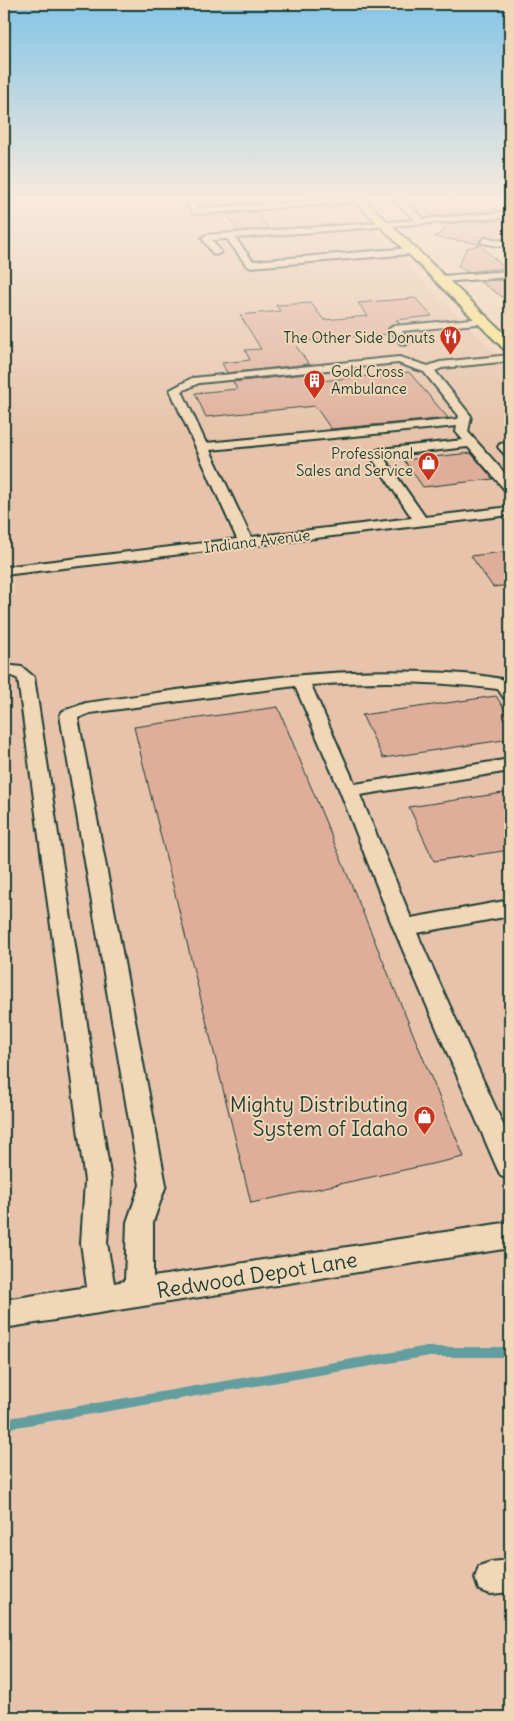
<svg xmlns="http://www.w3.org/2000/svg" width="514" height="1721" font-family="Delius,sans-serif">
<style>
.built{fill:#e6c3aa}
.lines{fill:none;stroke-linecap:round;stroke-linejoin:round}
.stream{stroke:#629e9f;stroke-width:10}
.building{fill:#deae9b;stroke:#1f3d34}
.minor-casing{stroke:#1f3d34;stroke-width:4}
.major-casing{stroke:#1f3d34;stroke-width:4}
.path{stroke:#1f3d34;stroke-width:1;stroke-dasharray:0.5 2;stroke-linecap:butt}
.minor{fill:#efd7b7;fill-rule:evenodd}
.major{fill:#f6e381;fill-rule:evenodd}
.labels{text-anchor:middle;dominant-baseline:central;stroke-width:4;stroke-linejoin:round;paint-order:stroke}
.far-poi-label{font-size:15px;fill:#1f3d34;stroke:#efd7b7;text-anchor:end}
.far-street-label{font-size:15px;fill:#1f3d34;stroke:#efd7b7}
.near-poi-label{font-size:21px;fill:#1f3d34;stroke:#efd7b7;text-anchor:end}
.near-street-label{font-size:21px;fill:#1f3d34;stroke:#efd7b7}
</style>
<rect width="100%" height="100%" fill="#efd1b3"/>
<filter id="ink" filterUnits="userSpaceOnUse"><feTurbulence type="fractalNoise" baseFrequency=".02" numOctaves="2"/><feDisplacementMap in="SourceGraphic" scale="10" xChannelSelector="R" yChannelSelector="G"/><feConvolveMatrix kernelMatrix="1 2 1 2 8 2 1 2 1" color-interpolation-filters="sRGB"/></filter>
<g filter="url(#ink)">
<polygon class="built" points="4,200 342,200 510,368 510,1717 4,1717 4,597 15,595 4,529"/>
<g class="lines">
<polyline class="stream" points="4,1424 423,1352 510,1352"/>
</g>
<g class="building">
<polygon points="415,200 500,200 504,203 510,202 510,210 433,216"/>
<polygon points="256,212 269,229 238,231 227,214"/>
<polygon points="510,219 510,240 485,236 479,241 480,244 435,237 446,229 441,224"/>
<polygon points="480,245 505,268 467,272 458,266 467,248"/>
<polygon points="501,280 510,288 510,302 479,281"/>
<polygon points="415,298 432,316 396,320 400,324 393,324 387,329 390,334 293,342 309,364 227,373 222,363 250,360 245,350 261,349 240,315 280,311 276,305 311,303 324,320 368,316 358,303"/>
<polygon points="409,372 448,418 331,429 315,406 206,417 195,393 237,389 233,382 315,373 320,381"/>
<polygon points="471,453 493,479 423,487 404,460"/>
<polygon points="510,551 510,585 493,587 471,556"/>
<polygon points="496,696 510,718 510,739 383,758 362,715"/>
<polygon points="278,707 464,1157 251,1203 134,727"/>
<polygon points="510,792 510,850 434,861 409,807"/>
</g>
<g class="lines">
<defs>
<g id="minor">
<polygon points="184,200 192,200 198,208 329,200 364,200 360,202 196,214 193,213"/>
<polygon points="394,200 402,200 424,219 510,212 510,217 235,238 253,261 411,248 416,251 411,254 250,267 247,266 227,239 212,240 221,252 216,255 213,254 202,238 206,235 415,220"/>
<polygon points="485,238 510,242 510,248 482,243 481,241"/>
<polygon points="510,271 510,277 441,282 436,279 441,276"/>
<polygon points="483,318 487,319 488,321 487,323 402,331 410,342 405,345 401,344 389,329 394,326"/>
<path d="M510,355V361L442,368L435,371L471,416L468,432L510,479V491L505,490L468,447L385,456L384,458L425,517L510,507V515L4,575V567L237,539L170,390L192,378L399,357L428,366L440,362ZM398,363L424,372L459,416L458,419L206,443L182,391L199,383ZM457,426L456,432L463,440L381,449L377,450L372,458L412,518L251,537L210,450Z"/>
<polygon points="510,442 510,457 506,456 498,447 500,444"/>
<path d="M4,665L22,667L34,677L111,1181L107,1243L114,1283L125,1281L127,1222L140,1185L60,715L63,711L86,703C197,688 310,667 423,672C452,673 482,674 510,681V699L504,698L498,689C436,681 374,680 311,685L355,784L510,759V771L360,795L411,918L510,900V916L417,933L510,1140V1180L501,1176L497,1168L393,927L340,791L295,686L90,713L78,718L166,1185L153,1222V1277L510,1222V1248L4,1328V1300L87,1287L81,1243L85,1181L18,679L12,676L4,675Z"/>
<polygon points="510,1560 510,1592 491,1594 479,1590 475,1578 479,1566 491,1562"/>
</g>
<polygon id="major" points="354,200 365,200 510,339 510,351 505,350"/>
</defs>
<use href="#minor" class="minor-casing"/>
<use href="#major" class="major-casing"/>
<g class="path">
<polyline points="441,200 451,204"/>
<polyline points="471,200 475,202 473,203"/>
</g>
<use href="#minor" class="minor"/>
<use href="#major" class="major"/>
</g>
</g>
<linearGradient id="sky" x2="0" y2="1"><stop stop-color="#84c5e7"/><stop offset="0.45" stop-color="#f8eadd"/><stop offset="1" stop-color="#f8eadd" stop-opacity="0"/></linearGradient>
<rect width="514" height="441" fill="url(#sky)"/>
<defs>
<symbol id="restaurant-pin" viewBox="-11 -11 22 30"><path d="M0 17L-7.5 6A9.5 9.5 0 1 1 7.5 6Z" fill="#c8321e" stroke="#efd7b7"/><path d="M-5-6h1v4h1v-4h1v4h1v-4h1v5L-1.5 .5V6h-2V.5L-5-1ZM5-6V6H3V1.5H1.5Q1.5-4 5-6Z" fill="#fff"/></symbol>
<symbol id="building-pin" viewBox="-11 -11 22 30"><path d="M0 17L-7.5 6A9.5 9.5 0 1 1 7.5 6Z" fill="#c8321e" stroke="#efd7b7"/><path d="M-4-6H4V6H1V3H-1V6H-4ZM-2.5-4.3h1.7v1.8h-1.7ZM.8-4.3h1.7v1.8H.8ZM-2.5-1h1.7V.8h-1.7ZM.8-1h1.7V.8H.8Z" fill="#fff"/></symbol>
<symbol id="shop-pin" viewBox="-11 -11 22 30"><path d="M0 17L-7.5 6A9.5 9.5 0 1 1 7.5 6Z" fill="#c8321e" stroke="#efd7b7"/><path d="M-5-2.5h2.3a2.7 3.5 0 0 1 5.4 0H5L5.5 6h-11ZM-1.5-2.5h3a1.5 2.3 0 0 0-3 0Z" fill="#fff"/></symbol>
</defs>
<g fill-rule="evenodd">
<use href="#restaurant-pin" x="438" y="324" width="25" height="34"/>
<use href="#building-pin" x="302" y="368" width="25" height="34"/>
<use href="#shop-pin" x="416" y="450" width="25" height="34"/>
<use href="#shop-pin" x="412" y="1104" width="25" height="34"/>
</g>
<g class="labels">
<g class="far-poi-label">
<text x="435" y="337">The Other Side Donuts</text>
<text x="331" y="371" text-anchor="start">Gold Cross<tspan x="331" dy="17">Ambulance</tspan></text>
<text x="413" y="453">Professional<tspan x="413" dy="17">Sales and Service</tspan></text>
</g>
<g class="far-street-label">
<text transform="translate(257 541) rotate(-7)">Indiana Avenue</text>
</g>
<g class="near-poi-label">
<text x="408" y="1104">Mighty Distributing<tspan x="408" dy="24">System of Idaho</tspan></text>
</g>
<g class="near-street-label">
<text transform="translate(257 1275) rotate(-9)">Redwood Depot Lane</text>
</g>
</g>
<rect width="514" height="1721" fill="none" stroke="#efd7b7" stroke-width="20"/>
<rect x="10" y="10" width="494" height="1701" fill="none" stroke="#1f3d34" stroke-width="2" filter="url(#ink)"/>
</svg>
